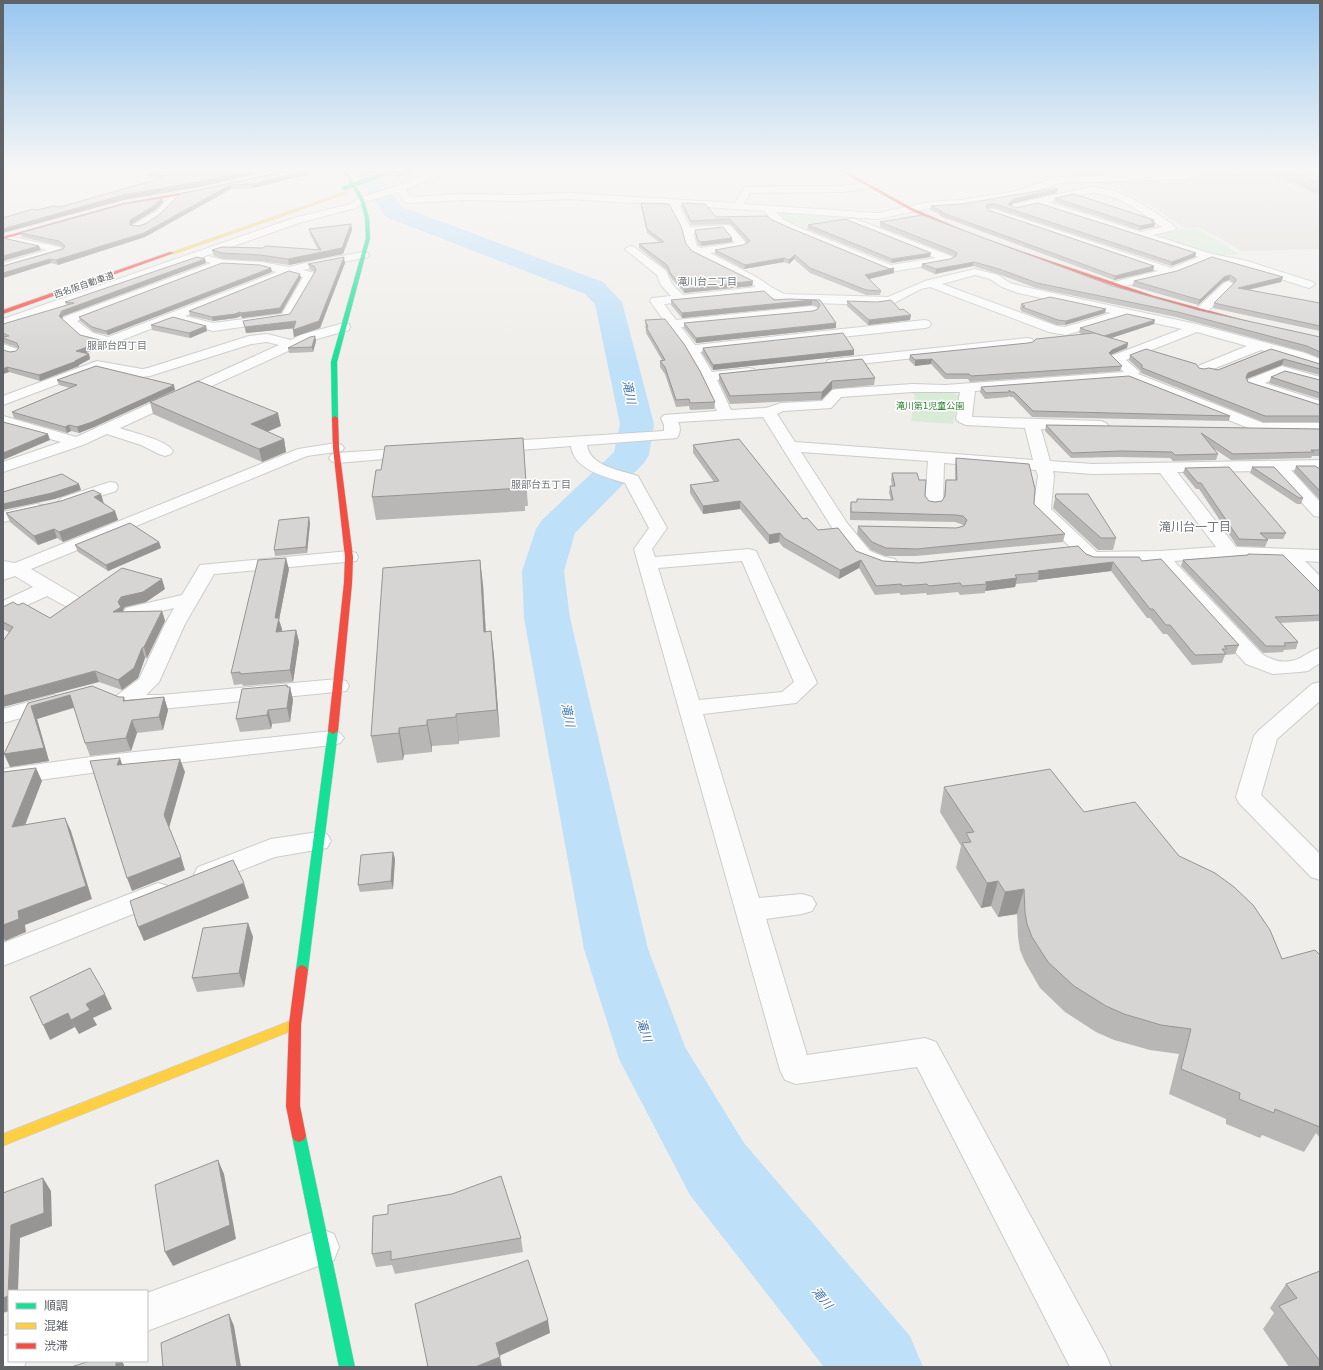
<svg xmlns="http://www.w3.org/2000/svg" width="1323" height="1370" font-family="'DejaVu Sans','Noto Sans JP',sans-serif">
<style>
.education{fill:#e2e0da}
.green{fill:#d8ebd6}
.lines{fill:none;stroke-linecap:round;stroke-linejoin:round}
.river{fill:#bfe0f9;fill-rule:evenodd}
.street-casing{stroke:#cbcccc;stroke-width:2}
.fast-casing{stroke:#cacacb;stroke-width:1}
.slow-casing{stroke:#cacacb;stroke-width:1}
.jam-casing{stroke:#cacacb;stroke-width:1}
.street{fill:#fdfcfc;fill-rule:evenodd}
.fast{fill:#16e098;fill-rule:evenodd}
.slow{fill:#ffcf43;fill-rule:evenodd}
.jam{fill:#f24e42;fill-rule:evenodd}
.fast-bridge-casing{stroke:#c8b996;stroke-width:4.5;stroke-linecap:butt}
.fast-bridge{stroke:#16e098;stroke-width:4}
.wall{fill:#b8b7b5}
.shaded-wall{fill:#969594}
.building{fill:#d6d5d3;stroke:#969594}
.labels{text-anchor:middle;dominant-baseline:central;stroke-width:3;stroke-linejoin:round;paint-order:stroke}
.far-street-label{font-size:9px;fill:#5f6368;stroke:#fff}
.far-park-label{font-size:9px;fill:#348238;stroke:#fff}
.far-neighbourhood-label{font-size:10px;fill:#70757a;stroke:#fff}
.water-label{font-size:12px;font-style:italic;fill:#4174aa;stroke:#fff}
.neighbourhood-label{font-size:12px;fill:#70757a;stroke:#fff}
</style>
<rect width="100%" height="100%" fill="#efeeea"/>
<polygon class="education" points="1254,170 1320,170 1320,249 1242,251 1201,228 1185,228 1136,197 1097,181 1185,177 1215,171"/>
<g class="green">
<polygon points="781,212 831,216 845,221 799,228 786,221 776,213"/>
<polygon points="1179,229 1198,229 1239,254 1217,256 1154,237 1153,234"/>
<path d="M912,391C926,391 946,389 959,395L953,424L911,421L915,396Z"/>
</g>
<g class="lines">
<polygon class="river" points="354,170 374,170 402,207 603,282 622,302 654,424 649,455 644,463 575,533 564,571 570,618 648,949 685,1047 744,1143 910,1336 923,1367 824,1367 690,1195 619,1059 584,949 524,618 522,571 536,529 542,520 614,452 620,424 595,304 585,294 386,217"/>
<defs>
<g id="street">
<path d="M438,170H450L449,172L406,189L410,197L463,194L516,195L569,193L735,203L744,188L747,187L844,186L868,182L873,185L871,187L844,192L750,193L744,204L878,213L930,202L961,200L1017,191L1058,177L1184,173L1198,170H1246L1242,173L1212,171L1184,179L1059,183L1019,197L961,206L930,208L878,219L776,212L784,220L798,227L891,265L936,258L848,223L847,221L848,219H856L953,257L955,259L949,262L890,272L790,231L776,224L764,211L679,205L690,227L730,225L748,245L743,248L710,253L758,278L771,287L784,294L888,297L925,281L975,269L998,275L1010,283L1025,287L1196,324L1305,353L1320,359V368L1295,359L1261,350L1203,373L1198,372L1196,369L1198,366L1247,346L1197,332L1126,360L1140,372L1138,374L1263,423H1320V433H1261L1256,431L1128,380L975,391L972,417L1101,421L1106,423L1109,426L1106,429L1101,431L1041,429L1050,461L1093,464L1320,460V470H1291L1320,502V517L1314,516L1273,471L1177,472L1236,547L1320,550V562L1305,561L1320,576V593L1313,591L1284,560L1209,558L1174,561L1262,654C1272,660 1282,664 1295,660C1304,657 1311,650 1320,648V663L1308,671L1300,672L1273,674L1246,664L1155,563L1092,564L1085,562L1033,510L1038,476L1036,470L944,463L943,503L940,507L934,508L928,507L925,503L928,461L801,452L847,523L870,551L885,557L895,559L897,563L895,567L882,569L856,559L831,526L763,417L678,422C681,427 680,434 677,438L587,445C589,466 622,471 638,476L640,480L667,528L652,549L655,557L749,549L756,551L817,683L796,703L703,714L759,898L802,894L812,897L816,904L812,911L802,914L766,919L807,1055L925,1038L936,1042L1105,1353L1111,1367H1070L917,1067L796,1084L785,1080L780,1070L634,549L649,528L625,483C607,477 574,471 571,446L494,452L488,450L486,447L488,444L494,442L664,431V425L661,418L664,415L717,411L701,377L685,350L650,301L652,298L671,296L661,285L657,275L625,249L630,246L634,247L666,271L672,284L683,295L756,287L750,282L693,254L687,248L682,230L669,205L569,199L516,201L463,200L407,203L404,202L398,192L365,202L356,208L302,222L3,327V319L294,218L350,204L359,198L394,187ZM723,230L735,243L701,248L697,246L693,233ZM975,275L990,279L1002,287L1018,293L1111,313L1065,327L1057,326L942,284ZM930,287L1049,332L1066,335L1126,317L1182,329L1111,356L1109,359L1124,372L945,385L913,384L837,389L832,390L822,401L781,403L766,408L731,410L717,380L749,376L754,375L756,372L754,369L749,368L712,372L700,352L925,328L929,327L931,324L929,321L925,320L695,345L681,327L812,314L816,313L818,310L816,307L812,306L676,320L664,304L765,294L782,302L877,305L894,303L921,289ZM913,392H960L956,419L959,422L966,425L1025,428L1033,460L795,442L777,414L783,411L831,408L841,397ZM1053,471L1093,474L1160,473L1216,547L1160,551L1097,552L1051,509L1054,476ZM742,561L794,682L782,692L699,700L658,568Z"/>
<path d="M1091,187C1117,188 1138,201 1159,215C1164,219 1172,223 1176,228L1175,230L1153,235L1212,254L1247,261L1313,282L1315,284L1313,286L1309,288L1241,266L1211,260L1175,274L1113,289L1109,287L1107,285L1109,283L1158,271L988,213L986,211L988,209H994L1171,268L1199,257L1037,205L1014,210L1009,207L1014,204ZM1091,193C1119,194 1140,212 1162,227L1141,232L1048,202Z"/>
<path d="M177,192L182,195C174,206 148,233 133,229L132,227L133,225L156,211L174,193Z"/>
<polygon points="3,235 60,247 65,250 64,252 3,270 3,263 47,250 3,241"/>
<path d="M364,252L368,253L369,255L368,257L303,270L314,273L316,275L292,317L290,320L286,321L213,331L174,320L109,345L83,339L62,320L64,317L211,263L204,261L202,259L208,256L223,260L261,262L289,267L318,260ZM223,266L261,268L277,272L108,337L93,333L77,321ZM290,274L303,277L282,314L213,323L185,316Z"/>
<polygon points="1228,281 1232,283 1234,285 1205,314 1197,314 1195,311 1197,308 1224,283"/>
<path d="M344,323L349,324L350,327L349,330L310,341L120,428C133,433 165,439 173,451L171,454L165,456L159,454L141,445L107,434L83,445L3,472V462L61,442L3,426V416L76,437L279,345L267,342L251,344L150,376L142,377L98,369L3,405V396L97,361L142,369L148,368L249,336L267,334L291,340L300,335Z"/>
<polygon points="1027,338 1032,339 1034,342 1032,345 833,367 828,366 826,363 828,360 833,359"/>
<polygon points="3,344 17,349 19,352 17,355 12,356 3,353"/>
<polygon points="1282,366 1320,377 1320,385 1283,375 1265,383 1320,401 1320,410 1247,386 1245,383 1247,380"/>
<path d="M336,443L342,445L344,448L342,451L307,456L31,569L82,599L85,603L82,607C69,611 59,602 47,596L10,613L3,615V601L33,587L15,576L3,580V561L15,563L298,449Z"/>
<polygon points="413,448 419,450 421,453 419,456 337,463 331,461 329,458 331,455 337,453"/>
<polygon points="110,482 116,483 118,487 116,491 67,507 61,506 58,502 61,498"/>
<polygon points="36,504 42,505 45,509 42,513 3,522 3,512"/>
<polygon points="349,551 356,553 358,557 356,561 214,574 185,624 159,682 146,695 161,695 338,679 346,681 349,686 346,691 161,709 130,706 124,708 116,706 113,701 116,696 139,679 165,624 174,608 133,618 126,616 123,612 126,608 182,595 200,565"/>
<polygon points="1320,682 1320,701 1277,739 1261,795 1320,854 1320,880 1311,877 1239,803 1236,797 1254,736 1258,731 1312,684"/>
<polygon points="53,695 61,697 64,702 61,707 3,723 3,709"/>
<polygon points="332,731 340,733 344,738 340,743 332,745 98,772 3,785 3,769 98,756"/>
<polygon points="318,832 327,834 331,841 327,848 275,857 207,884 198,881 194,874 198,867 271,839"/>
<polygon points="158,883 168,886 172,893 168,900 3,966 3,943"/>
<polygon points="321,1229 334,1234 339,1247 334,1260 147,1331 147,1293"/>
<polygon points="9,1335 9,1361 26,1361 24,1367 3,1367 3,1336"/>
</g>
<g id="fast">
<polygon points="335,170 340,170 348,173 364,200 369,218 370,238 337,362 338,418 335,420 332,418 331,362 366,238 365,218 360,200 346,175"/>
<polygon points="333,728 338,731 308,970 306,973 302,975 298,973 296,970 328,731"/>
<polygon points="299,1130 304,1132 306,1136 355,1367 339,1367 292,1136 294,1132"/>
</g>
<g id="slow">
<polygon points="345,192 348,193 174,254 170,253"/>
<polygon points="295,1019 299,1020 301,1024 299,1028 3,1146 3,1134"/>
</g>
<g id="jam">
<polygon points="288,170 294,170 204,191 124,205 3,239 3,237 124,203 204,189"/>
<polygon points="411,170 416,170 397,177 394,176"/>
<polygon points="839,170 843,170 912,208 965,231 962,232 910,210"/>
<polygon points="991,241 1154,296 1251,322 1248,324 1150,298 991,243"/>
<polygon points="170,252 174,253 3,314 3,310"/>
<polygon points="335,416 338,418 339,448 353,557 352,583 338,731 333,734 328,731 344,583 345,557 333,448 332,418"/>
<polygon points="302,965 306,967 308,970 301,1024 300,1106 306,1136 304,1140 299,1142 294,1140 292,1136 286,1106 289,1024 296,970 298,967"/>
</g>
</defs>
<use href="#street" class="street-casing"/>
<use href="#fast" class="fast-casing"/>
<use href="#slow" class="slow-casing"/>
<use href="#jam" class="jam-casing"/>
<use href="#street" class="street"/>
<use href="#fast" class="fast"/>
<use href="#slow" class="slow"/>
<use href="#jam" class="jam"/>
<defs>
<polyline id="fast-bridge" points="344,188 394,171"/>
</defs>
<use href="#fast-bridge" class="fast-bridge-casing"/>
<use href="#fast-bridge" class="fast-bridge"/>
</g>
<g class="wall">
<polygon points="160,170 275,170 204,186 124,200 37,210 60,207 159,179 149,178 148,174"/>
<polygon points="1258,170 1320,170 1320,195"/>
<polygon points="292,171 313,173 253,188 231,189 145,237 58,265 51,263 3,278 3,266 63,248 60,246 22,237 20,233 163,202 155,210 132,224 132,225 138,226 145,224 160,214 180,194"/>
<polygon points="1057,193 1014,203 1011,205 1015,208 1196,253 1195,257 1171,266 994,208 987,208 988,210 1154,266 1153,271 1114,280 940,216 940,215 930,210 931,206 962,204"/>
<polygon points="1055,198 1155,223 1154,227 1139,230 1054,202"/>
<polygon points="641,203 692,251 753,281 752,286 684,293 671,278 667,270 639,248 639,244 659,242 647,233 641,207"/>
<polygon points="682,203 716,217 770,219 790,228 894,273 869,279 881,291 880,295 866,295 810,273 794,259 789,264 784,262 744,269 715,254 715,250 743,245 747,243 730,224 691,225 682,207"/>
<polygon points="880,222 1113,286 1198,310 1320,337 1320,358 1305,352 1176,317 1036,288 998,274 973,266 935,274 921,268 922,264 950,259 955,257 954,256 880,227"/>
<polygon points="351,224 352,230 343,254 289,265 261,261 223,259 214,256 212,250 318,250 310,234 309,229"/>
<polygon points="808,225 930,257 891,263 807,229"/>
<polygon points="695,230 732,242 701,246 698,245 695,234"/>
<polygon points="205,259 206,263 63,316 62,319 80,335 105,346 85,353 89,354 90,359 79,365 79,366 40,381 9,372 3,374 3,350 10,352 16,351 18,348 4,343 3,341 3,324 67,306 65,302"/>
<polygon points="345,263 320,328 294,337 293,328 246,333 243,321 290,314 315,272 310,270 308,264"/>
<polygon points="271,268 272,272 108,335 94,332 80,321 79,317"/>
<polygon points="1177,271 1283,277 1281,282 1249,290 1320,303 1320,331 1213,308 1214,303 1234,283 1229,280 1223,282 1198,305 1132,286 1134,281"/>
<polygon points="301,278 281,313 242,318 241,316 236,318 213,321 190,316 189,311"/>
<polygon points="671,300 820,300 836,323 836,328 696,343 684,328 684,323 813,311 818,309 818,308 816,306 812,305 682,318 671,305"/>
<polygon points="847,301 910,320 868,325 847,306"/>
<polygon points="1021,304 1105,313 1065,325 1057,325 1021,311 1021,310 1020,309"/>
<polygon points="645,320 715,402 714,409 690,410 689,406 676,407 665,374 660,367 660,361 662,360 646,333"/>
<polygon points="1154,324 1111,338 1128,343 1127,348 1110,355 1122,366 1120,371 970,382 968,379 945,379 931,364 915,366 909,360 910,355 1028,343 1082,334 1079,333 1080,328"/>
<polygon points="151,325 206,326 207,331 190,338 152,330"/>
<polygon points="315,336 316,341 313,352 289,353 288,348"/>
<polygon points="703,348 854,350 854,355 713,370 702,353"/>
<polygon points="1271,349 1320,364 1320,375 1282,365 1246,379 1248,382 1320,405 1320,422 1263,422 1141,373 1141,371 1129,360 1130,355 1204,369 1218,370"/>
<polygon points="719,374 875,378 874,385 832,389 821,400 730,404 719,381"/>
<polygon points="1271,377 1320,380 1320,399 1269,383"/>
<polygon points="57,380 175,390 94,427 79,433 71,431 67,433 14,418 12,412 70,388 59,385"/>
<polygon points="981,387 1230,416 1229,421 1032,417 1013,397 1010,397 1009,396 1008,397 985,399 980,392"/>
<polygon points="150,402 281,426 267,432 284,439 286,452 262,462 153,414"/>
<polygon points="1046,425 1320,429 1320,456 1312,456 1311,458 1231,460 1213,448 1218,454 1216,460 1173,461 1170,458 1118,457 1071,458 1045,431"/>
<polygon points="523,438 528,506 525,506 525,511 376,520 372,497 381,470"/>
<polygon points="693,445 803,519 818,530 856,551 883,561 918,563 1086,554 1094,557 1142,561 1239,645 1235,654 1225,655 1222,663 1192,665 1167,634 1163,634 1150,618 1147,618 1111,571 1038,580 1037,582 1016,584 1015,587 985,591 985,593 960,595 958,592 927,595 926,593 901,595 899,593 875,595 859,568 839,579 783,547 779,542 769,544 740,509 703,514 690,493 690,485 714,482 693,453"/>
<polygon points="956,458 1034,504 1065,534 1063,542 916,556 885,556 871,550 857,534 858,526 956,528 964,526 961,524 955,522 850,520 850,510 851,502 857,502 891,500 889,493 890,486 892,486 891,480 892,473 925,496 929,501 935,502 942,501 944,498 945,488 946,480 955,480 955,465"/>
<polygon points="1296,466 1320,469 1320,500 1294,472"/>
<polygon points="1252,467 1303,498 1301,504 1297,504 1250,473"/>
<polygon points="1185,468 1286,533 1283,539 1266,539 1268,540 1265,547 1237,546 1199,489 1196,489 1183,473"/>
<polygon points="1056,494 1116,538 1113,550 1098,550 1053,508"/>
<polygon points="104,504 115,511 118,520 63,542 57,538 38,545 10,522 6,513"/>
<polygon points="310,523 307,553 275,556 274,550"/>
<polygon points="159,542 161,548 108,571 78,552 75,545"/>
<polygon points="1248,554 1320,592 1320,621 1280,623 1298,642 1296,649 1284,650 1283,652 1263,653 1181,566 1183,560 1247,555"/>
<polygon points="480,560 483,585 486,631 491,631 494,656 500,737 459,741 459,744 432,746 432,752 404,755 403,760 377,763 371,736"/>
<polygon points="289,569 279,620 282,629 281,632 296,630 299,642 293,682 243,686 242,684 234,685 231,673"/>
<polygon points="165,589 146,602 125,607 123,610 123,612 162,611 165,621 147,658 145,658 138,678 122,690 99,682 3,629 3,607 18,605 50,618"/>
<polygon points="287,685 288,687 290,687 293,700 290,722 272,724 271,729 240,732 236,719"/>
<polygon points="119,697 124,697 125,700 164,697 168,710 163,730 137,733 131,751 90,756 85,743 74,708 37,719 49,761 10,767 28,703"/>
<polygon points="944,787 1084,812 1179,856 1282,959 1320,955 1320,1138 1316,1133 1304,1152 1262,1135 1260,1138 1226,1124 1226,1119 1169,1094 1179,1054 1150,1050 1114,1040 1096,1032 1065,1012 1040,988 1025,962 1020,950 1018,937 1017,914 998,917 991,906 981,908 956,868 961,846 940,812"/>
<polygon points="393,852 395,859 393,889 360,892 358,885"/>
<polygon points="248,923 253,937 244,987 197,992 192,978"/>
<polygon points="373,1216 521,1238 523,1252 395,1274 392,1265 376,1267 372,1254"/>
<polygon points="1320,1271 1320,1367 1289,1367 1263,1329 1274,1313 1270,1308 1286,1284"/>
</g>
<g class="shaded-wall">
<polygon points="256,170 275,170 204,186 124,200 3,233 3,229 123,195"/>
<polygon points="309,170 313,170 313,173 253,188 253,184"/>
<polygon points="230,185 231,189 145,237 58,265 56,260 144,233"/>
<polygon points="1058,189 1057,193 1014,203 1008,208 1008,204 1014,199"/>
<polygon points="162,198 163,202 155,210 132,224 132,230 130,225 130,220"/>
<polygon points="989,204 988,208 985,210 986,206"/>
<polygon points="1154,220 1153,223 1155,223 1154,227 1139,230 1140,226"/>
<polygon points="351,224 352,230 343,254 289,265 288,259 342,248"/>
<polygon points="732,238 732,242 701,246 701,242"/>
<polygon points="39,246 41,250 3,261 3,256"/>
<polygon points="931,253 930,257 891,263 892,259"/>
<polygon points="1196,253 1195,257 1171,266 1172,262"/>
<polygon points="795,255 794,259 789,264 789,260"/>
<polygon points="344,257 345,263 320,328 294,337 293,330"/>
<polygon points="784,258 784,262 744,269 745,265"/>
<polygon points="50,259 51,263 3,278 3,273"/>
<polygon points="205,259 206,263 63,316 61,321 59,316 62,311"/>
<polygon points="974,262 973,266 935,274 936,269"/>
<polygon points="1154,266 1153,271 1114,280 1115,276"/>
<polygon points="271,268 272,272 108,335 106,331"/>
<polygon points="894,268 894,273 865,280 865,275"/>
<polygon points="300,274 301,278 281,313 242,318 241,313"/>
<polygon points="1230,275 1229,280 1223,282 1198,305 1200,300 1224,277"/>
<polygon points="1283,277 1281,282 1237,292 1238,288"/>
<polygon points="753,281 752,286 684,293 684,289"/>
<polygon points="812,300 812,305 682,318 682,313"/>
<polygon points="1106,309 1105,313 1065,325 1066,321"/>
<polygon points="240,312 241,316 236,318 213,321 212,317"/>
<polygon points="911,315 910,320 868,325 869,320"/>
<polygon points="1155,320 1154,324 1102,341 1104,336"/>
<polygon points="296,321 297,328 246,333 245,327"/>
<polygon points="836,323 836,328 696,343 696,338"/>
<polygon points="206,326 207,331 190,338 189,333"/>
<polygon points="315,336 316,341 313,352 312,347"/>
<polygon points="104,341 105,346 78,356 76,351"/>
<polygon points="1128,343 1127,348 1110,355 1109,353 1112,350"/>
<polygon points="854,350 854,355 713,370 713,365"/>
<polygon points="89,354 90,359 79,365 79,366 40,381 39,375"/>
<polygon points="932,359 931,364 915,366 915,360"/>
<polygon points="1284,359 1282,365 1246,379 1246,377 1248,373"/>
<polygon points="7,367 9,372 3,374 3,369"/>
<polygon points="832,381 832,389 821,400 822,392"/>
<polygon points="174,385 175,390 94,427 79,433 77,427"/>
<polygon points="278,413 281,426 254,437 251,424"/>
<polygon points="69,425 71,431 67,433 65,427"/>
<polygon points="48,434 50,440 3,460 3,453"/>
<polygon points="284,439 286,452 262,462 259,449"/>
<polygon points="79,484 81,490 55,499 3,510 3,504"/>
<polygon points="101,494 104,504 94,497"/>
<polygon points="740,501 740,509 703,514 703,506"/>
<polygon points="115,511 118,520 63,542 59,532"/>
<polygon points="309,517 310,523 307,553 306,547"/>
<polygon points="54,529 57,538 38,545 34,536"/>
<polygon points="780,533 779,542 769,544 769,535"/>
<polygon points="159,542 161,548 108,571 106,565"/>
<polygon points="286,558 289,569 279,620 282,629 279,644 276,632 275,618"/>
<polygon points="480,560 483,585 487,657 484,632"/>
<polygon points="861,560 859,568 839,579 840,570"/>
<polygon points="1113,562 1111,571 1038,580 1039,573 1038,571"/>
<polygon points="1017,578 1015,587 985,591 987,584 985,582"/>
<polygon points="162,579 165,589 146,602 125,607 123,610 125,617 113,612 118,602 121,597"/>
<polygon points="162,611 165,621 147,658 144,647"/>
<polygon points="296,630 299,642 293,682 290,670"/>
<polygon points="491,631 494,656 500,737 497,710"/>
<polygon points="142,648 145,658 138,678 122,690 118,680"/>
<polygon points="95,671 99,682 3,707 3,696"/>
<polygon points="287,685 289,692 290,687 293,700 290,722 287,708"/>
<polygon points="70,695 75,707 37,719 49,761 10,767 4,754 31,706"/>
<polygon points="164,697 168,710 163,730 159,717"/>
<polygon points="268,710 272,724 271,729 267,715"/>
<polygon points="456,714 459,741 459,744 456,717"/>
<polygon points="132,720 137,733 131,751 126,738"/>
<polygon points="427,720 432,746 432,752 427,725"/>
<polygon points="399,728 404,755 403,760 399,733"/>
<polygon points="120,758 124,770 117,765"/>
<polygon points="180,759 185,772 169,828 164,815"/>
<polygon points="36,768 42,781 19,841 12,827"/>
<polygon points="65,818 71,831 92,899 25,925 26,932 5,941 3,937 3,925 18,911"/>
<polygon points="393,852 395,859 393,889 391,881"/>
<polygon points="181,857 185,870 132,891 127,878"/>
<polygon points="998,881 991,906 981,908 987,883"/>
<polygon points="244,883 249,898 144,941 138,927"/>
<polygon points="1024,889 1017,914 998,917 1005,892"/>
<polygon points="248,923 253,937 244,987 239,973"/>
<polygon points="105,994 112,1009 93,1018 97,1025 79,1034 71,1020 86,1004"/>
<polygon points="68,1013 75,1027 50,1040 43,1025"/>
<polygon points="218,1160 224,1174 236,1239 173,1266 165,1252"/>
<polygon points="43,1178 51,1191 52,1226 20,1238 18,1291 9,1291 9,1311 3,1313 3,1298 11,1225"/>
<polygon points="229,1314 234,1326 241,1367 237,1367"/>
<polygon points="548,1320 550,1333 499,1356 496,1343"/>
<polygon points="500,1357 502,1367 475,1367"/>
<polygon points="116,1361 122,1361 124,1365 124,1367 116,1367"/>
</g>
<g class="building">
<polygon points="160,170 256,170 203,181 123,195 3,229 3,218 33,209 37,210 54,206 60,207 169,176 148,174"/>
<polygon points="292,170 309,170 253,184 230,185 144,233 56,260 50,259 3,273 3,266 63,249 65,246 59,241 20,233 124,204 162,198 154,206 130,220 130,225 138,226 145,224 160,214 180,194"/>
<polygon points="1288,170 1320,170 1320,183"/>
<polygon points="1055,188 1058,189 1014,199 1008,204 1015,208 1038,203 1196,253 1172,262 995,204 989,204 986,206 988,210 1154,266 1115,276 940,212 943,212 931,206 962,204"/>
<polygon points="1074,194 1154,220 1151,221 1155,223 1140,226 1055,198"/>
<polygon points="641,203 669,204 681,226 686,244 692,251 753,281 684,289 671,274 667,265 639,244 664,242 647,229"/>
<polygon points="682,203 705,204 716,217 767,216 770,219 790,228 890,269 894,268 865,275 881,291 866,290 810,268 795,255 789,260 784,258 745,265 715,250 743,245 750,241 730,219 691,221"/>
<polygon points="922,215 1113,286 1198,310 1320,337 1320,352 1307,346 1178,312 1037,283 999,269 974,262 936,269 922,264 950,259 956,256 957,253 954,251 880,222"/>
<polygon points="845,219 931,253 892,259 808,225"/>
<polygon points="351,224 342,248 288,259 260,255 222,253 212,250 222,247 263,248 266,246 321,250 309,229"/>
<polygon points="723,227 732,238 701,242 698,241 695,230"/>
<polygon points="3,238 39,246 3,256"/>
<polygon points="197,257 205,259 62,311 59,316 80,335 104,341 76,351 89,354 75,361 77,361 39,375 7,367 3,369 3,350 10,352 16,351 19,348 17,343 3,338 3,337 9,336 3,333 3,324 74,303 65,302"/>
<polygon points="344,257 319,321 293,330 296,321 245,327 243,321 290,314 316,270 314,266 308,264"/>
<polygon points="1212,257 1283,277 1238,288 1320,303 1320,326 1214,303 1236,281 1236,279 1230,275 1224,277 1200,300 1134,281 1177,271"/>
<polygon points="222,263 260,265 271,268 106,331 92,327 79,317"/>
<polygon points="289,271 300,274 280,308 241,313 240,312 235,314 212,317 189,311"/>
<polygon points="764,291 774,300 789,299 820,300 836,323 696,338 684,323 813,311 818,309 820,304 817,301 812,300 682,313 671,300"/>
<polygon points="1050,297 1106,309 1066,321 1058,320 1022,307 1025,306 1021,304"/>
<polygon points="891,300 900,310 903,309 911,315 869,320 847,301 877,302"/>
<polygon points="1127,314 1155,320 1104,336 1080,328"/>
<polygon points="173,317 206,326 189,333 151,325"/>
<polygon points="665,319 684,344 700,371 715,402 690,403 689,399 676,400 665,367 660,361 665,360 646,327 648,327 645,320"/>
<polygon points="843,333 854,350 713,365 703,348"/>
<polygon points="1094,333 1128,343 1112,350 1109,353 1122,366 971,376 969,374 946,374 932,359 915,360 910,355 1028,343 1033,342 1036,339"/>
<polygon points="315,336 312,347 288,348 310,337"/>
<polygon points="1146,349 1196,364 1199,368 1204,369 1209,368 1218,370 1271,349 1320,364 1320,369 1284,359 1248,373 1246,377 1248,382 1320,405 1320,416 1265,416 1142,368 1142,365 1130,355"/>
<polygon points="862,359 875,378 832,381 822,392 730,396 719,374"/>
<polygon points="96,366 174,385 92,422 77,427 69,425 65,427 12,412 77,385 57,380"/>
<polygon points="1285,371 1320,380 1320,393 1271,377"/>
<polygon points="1129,376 1230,416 1033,411 1014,392 1011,392 1009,390 1009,392 986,393 981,387"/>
<polygon points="198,381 278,413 251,424 284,439 259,449 150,402"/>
<polygon points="3,422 48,434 3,453"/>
<polygon points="1046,425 1320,429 1320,450 1311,450 1314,452 1233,454 1201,433 1218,454 1175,455 1172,452 1120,451 1072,453"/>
<polygon points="523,438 526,483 523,484 523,488 372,497 376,470 381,470 385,446"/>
<polygon points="739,439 803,519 807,518 818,530 838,528 856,551 883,561 918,563 1078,546 1086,554 1094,557 1139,557 1142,561 1161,559 1239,645 1224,646 1227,649 1222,649 1226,654 1195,655 1170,625 1166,625 1153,609 1150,609 1113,562 1038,571 1039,573 1015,575 1017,578 985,582 987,584 962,586 960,583 929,586 927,584 902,586 901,584 876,586 861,560 840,570 784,538 780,533 769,535 740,501 703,506 690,485 719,481 693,445"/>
<polygon points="956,458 1029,464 1035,489 1034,504 1065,534 917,549 886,548 872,542 858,526 956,528 964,526 967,520 963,516 956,515 851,512 851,502 857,502 857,499 893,500 890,486 895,486 892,473 917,473 919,480 926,480 925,496 929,501 935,502 942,501 945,496 946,480 957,480"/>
<polygon points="1296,466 1315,466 1320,469 1320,491"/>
<polygon points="1229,467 1286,533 1260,533 1268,540 1239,539 1201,483 1198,483 1185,468"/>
<polygon points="1252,467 1274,467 1303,498 1299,498"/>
<polygon points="62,474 79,484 52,493 3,504 3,492"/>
<polygon points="93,490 101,494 94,497 115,511 59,532 54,529 34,536 6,513 61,501"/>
<polygon points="1056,494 1088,494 1116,538 1101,538 1055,497"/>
<polygon points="309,517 306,547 274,550 279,520"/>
<polygon points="130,523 159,542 106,565 75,545"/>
<polygon points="1248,554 1283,555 1320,592 1320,615 1275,617 1298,642 1284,643 1286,646 1266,646 1183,560 1248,555"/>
<polygon points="286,558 275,618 279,618 276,632 296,630 290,670 240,674 240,672 231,673 258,560"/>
<polygon points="480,560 484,632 491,631 497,710 456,714 456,717 427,720 427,725 399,728 399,733 371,736 383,568"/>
<polygon points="122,568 162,579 143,592 121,597 118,602 121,607 113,612 162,611 144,647 142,648 134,668 118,680 95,671 3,696 3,641 13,627 3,622 3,607 13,602 18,605 23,603 50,618"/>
<polygon points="287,685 287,687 290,687 287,708 268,710 267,715 236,719 242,689"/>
<polygon points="92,686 119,697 124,697 123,701 164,697 159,717 132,720 126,738 85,743 70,695 31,706 44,748 4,754 28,703"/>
<polygon points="120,758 117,765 180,759 164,815 181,857 127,878 90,761"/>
<polygon points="36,768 12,827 65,818 86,886 18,911 19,919 3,925 3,772"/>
<polygon points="1050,769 1084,812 1135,802 1179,856 1215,873 1234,887 1253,905 1270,930 1282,959 1315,950 1320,955 1320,1127 1275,1109 1274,1113 1239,1099 1240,1093 1181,1069 1191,1029 1161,1025 1124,1014 1106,1006 1074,986 1048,962 1032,937 1027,924 1025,912 1024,889 1005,892 998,881 987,883 962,843 971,842 966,833 974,832 944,787"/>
<polygon points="393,852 391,881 358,885 361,855"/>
<polygon points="233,860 244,883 138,927 130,901"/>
<polygon points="248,923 239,973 192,978 203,928"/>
<polygon points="90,968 105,994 86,1004 90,1010 71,1020 68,1013 43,1025 30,997"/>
<polygon points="218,1160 230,1225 165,1252 155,1185"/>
<polygon points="501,1176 521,1238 391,1260 391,1251 372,1254 373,1216 388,1214 388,1205 452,1194"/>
<polygon points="43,1178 44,1213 11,1225 8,1296 3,1298 3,1193"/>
<polygon points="528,1260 548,1320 496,1343 500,1357 475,1367 428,1367 415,1304"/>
<polygon points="1320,1271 1320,1361 1279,1306 1297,1298 1286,1284"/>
<polygon points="229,1314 237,1367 163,1367 161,1343"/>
<polygon points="90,1361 116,1361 116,1367 71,1367"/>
</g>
<linearGradient id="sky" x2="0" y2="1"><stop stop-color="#97c6ef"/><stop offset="0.47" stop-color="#f8f7f6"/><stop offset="1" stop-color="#f8f7f6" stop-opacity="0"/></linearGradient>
<rect width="1323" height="362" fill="url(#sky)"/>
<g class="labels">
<g class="far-street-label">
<text transform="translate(84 285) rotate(-19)">西名阪自動車道</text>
</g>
<g class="far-park-label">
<text x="930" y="406">滝川第1児童公園</text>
</g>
<g class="far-neighbourhood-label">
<text x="707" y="281">滝川台二丁目</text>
<text x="117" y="345">服部台四丁目</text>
<text x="541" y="484">服部台五丁目</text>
</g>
<g class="water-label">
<text transform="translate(629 392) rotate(77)">滝川</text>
<text transform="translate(568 715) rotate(78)">滝川</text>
<text transform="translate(644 1030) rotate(71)">滝川</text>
<text transform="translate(822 1298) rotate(51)">滝川</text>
</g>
<g class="neighbourhood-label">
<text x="1195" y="527">滝川台一丁目</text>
</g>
</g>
<rect width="1323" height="1370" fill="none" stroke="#5f6368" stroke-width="8"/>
<rect x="8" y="1290" width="140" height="72" fill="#ffffff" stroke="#bfc1c3"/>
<rect x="16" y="1303" width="20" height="6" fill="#16e098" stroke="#bfc1c3"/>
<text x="44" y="1310" font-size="12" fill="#5f6368">順調</text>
<rect x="16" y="1323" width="20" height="6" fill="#ffcf43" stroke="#bfc1c3"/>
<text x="44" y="1330" font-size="12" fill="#5f6368">混雑</text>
<rect x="16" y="1343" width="20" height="6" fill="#f24e42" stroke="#bfc1c3"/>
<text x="44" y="1350" font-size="12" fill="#5f6368">渋滞</text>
</svg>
